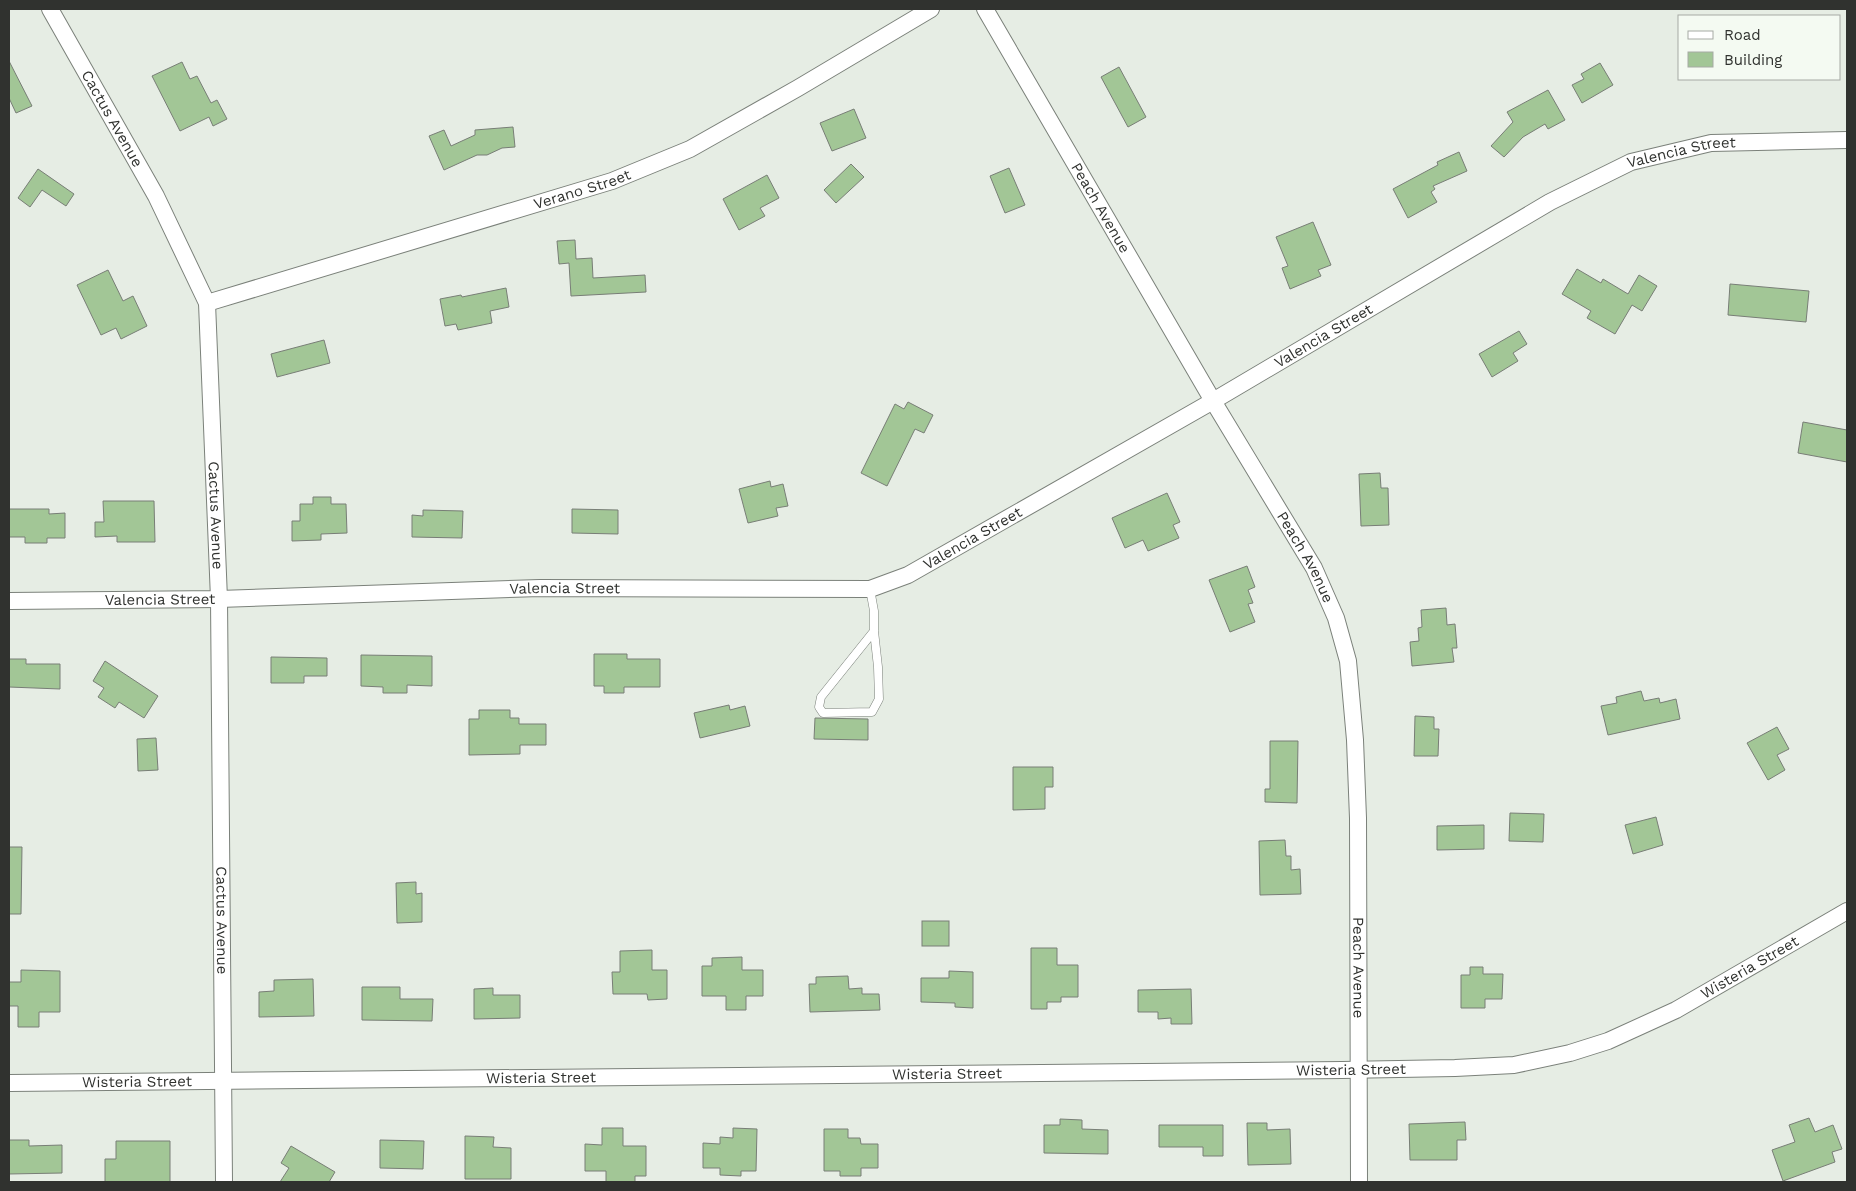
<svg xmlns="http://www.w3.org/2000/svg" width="1856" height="1191" font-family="'Work Sans',sans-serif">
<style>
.building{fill:#a2c696;stroke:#787e76}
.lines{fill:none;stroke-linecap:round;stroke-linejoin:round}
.lane-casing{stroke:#7b817a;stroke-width:9}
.street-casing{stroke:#7b817a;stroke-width:18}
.lane{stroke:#fff;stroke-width:8}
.street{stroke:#fff;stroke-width:16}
.labels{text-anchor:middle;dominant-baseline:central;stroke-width:5;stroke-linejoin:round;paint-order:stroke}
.street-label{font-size:15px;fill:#30322f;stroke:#f4faf2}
</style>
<rect width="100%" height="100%" fill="#e6ede4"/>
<g class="building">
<polygon points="9,61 32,106 16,113 9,98"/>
<polygon points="182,62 190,79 197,76 211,103 217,100 227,119 213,126 209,117 180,131 152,76"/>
<polygon points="1600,63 1613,85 1582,103 1572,85 1584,79 1581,74"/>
<polygon points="1119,67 1146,117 1128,127 1101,77"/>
<polygon points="1548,90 1565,120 1548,129 1545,124 1523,137 1504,157 1491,146 1513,122 1507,112"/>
<polygon points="854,109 866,138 832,151 820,123"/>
<polygon points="513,127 515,147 502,148 487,155 477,155 444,170 429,136 444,130 451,146 475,135 475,130"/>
<polygon points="1459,152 1467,171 1433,186 1435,189 1431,192 1437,202 1408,218 1393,189 1438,165 1437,162"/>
<polygon points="851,164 864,177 836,203 824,190"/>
<polygon points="1009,168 1025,205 1005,213 990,176"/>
<polygon points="38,169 74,194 66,206 42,190 30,207 18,198"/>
<polygon points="767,175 779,198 760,208 765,216 739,230 723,199"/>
<polygon points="1313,222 1331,265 1318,270 1321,276 1290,289 1282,268 1288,266 1276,237"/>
<polygon points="575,240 576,259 592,258 593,278 645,275 646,292 571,296 569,263 559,264 557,241"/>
<polygon points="1577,269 1601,283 1603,279 1628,294 1639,275 1657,286 1642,311 1632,305 1615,334 1587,318 1591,311 1562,294"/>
<polygon points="108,270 123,301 133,296 147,326 121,339 116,328 101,335 77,285"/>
<polygon points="1730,284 1809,291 1806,322 1728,315"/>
<polygon points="506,288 509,307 490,311 492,323 458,330 456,324 445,326 440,299 461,295 462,297"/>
<polygon points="1519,331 1527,344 1513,353 1518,361 1492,377 1479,354"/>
<polygon points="324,340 330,363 277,377 271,354"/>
<polygon points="908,402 933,415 924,433 915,429 887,486 861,473 895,404 904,409"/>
<polygon points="1803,422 1847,430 1847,462 1798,453"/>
<polygon points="1380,473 1381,488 1388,488 1389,525 1361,526 1359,474"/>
<polygon points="770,481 771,487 783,484 788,506 776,508 778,516 748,523 739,489"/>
<polygon points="1167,493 1180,522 1173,525 1179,538 1148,551 1143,540 1125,548 1112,518"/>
<polygon points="313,497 331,497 331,504 346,504 347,533 321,534 321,540 292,541 292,521 300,521 300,504 313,504"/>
<polygon points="103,501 154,501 155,542 117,542 117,536 95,537 95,522 104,522"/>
<polygon points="9,509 49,509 49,514 65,513 65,538 47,538 47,543 25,543 25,537 9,537"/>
<polygon points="572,509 618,510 618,534 572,533"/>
<polygon points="423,510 463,511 462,538 412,537 412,515 423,516"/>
<polygon points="1247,566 1255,587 1248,590 1253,603 1248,604 1255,622 1230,632 1209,580"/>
<polygon points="1446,608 1447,625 1455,624 1457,648 1452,648 1454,662 1412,666 1410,642 1419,641 1418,628 1422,627 1421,610"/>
<polygon points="594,654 627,654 627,659 660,659 660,687 624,687 624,693 604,693 604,686 594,686"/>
<polygon points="361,655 432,656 432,686 407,685 407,693 383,693 383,687 361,686"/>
<polygon points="271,657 327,658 327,676 304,676 304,683 271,683"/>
<polygon points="9,659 26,659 26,664 60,664 60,689 9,687"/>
<polygon points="105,661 158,696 144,718 119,702 115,708 98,697 104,688 93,681"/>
<polygon points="1641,691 1644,701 1659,698 1660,703 1676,699 1680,719 1608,735 1601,706 1617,703 1616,697"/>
<polygon points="729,705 730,710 745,706 750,726 700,738 694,713"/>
<polygon points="479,710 510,710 510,718 519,718 519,724 546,724 546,745 520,745 520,754 469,755 469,719 479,719"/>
<polygon points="1415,716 1434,717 1434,729 1439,729 1438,756 1414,756"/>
<polygon points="815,718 868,719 868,740 814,739"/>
<polygon points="1777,727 1789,749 1777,755 1785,770 1768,780 1747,743"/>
<polygon points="156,738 158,770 138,771 137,739"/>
<polygon points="1270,741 1298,741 1297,803 1265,802 1265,789 1270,789"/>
<polygon points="1013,767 1053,767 1053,787 1045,787 1045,809 1013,810"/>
<polygon points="1510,813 1544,814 1543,842 1509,841"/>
<polygon points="1656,817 1663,845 1633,854 1625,825"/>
<polygon points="1484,825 1484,849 1437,850 1437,826"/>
<polygon points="1285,840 1286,856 1291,856 1291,870 1300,869 1301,894 1260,895 1259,841"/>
<polygon points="9,847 22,847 21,914 9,914"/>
<polygon points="416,882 416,894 422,893 422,922 397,923 396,883"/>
<rect x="922" y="921" width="27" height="25"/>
<polygon points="1031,948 1057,948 1057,965 1078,965 1078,997 1061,997 1061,1002 1047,1002 1047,1009 1031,1009"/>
<polygon points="652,950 652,970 667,970 667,999 648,1000 647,994 613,994 612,972 620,972 620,951"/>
<polygon points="742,957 742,970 763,970 763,996 746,996 746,1010 726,1010 726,996 702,996 702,966 712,966 712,958"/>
<polygon points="1470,967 1483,967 1483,974 1503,974 1502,999 1485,999 1485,1008 1461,1008 1461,975 1470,975"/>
<polygon points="21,970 60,971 60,1012 39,1012 39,1027 18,1027 18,1006 9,1006 9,982 21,982"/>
<polygon points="949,971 973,972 973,1008 955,1007 955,1003 921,1002 921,978 949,978"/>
<polygon points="848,976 849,989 862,988 862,994 879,994 880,1010 810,1012 809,984 816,984 816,977"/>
<polygon points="313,979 314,1016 259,1017 259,992 274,991 274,980"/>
<polygon points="362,987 400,987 400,999 433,999 432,1021 362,1020"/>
<polygon points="493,988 493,995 520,995 520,1018 474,1019 474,989"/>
<polygon points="1191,989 1192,1024 1171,1024 1171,1018 1158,1019 1158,1012 1138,1012 1138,990"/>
<polygon points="1809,1118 1815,1132 1833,1125 1842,1149 1832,1152 1835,1162 1783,1181 1772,1150 1795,1142 1789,1125"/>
<polygon points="1060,1119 1082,1120 1082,1129 1108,1130 1108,1154 1044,1153 1044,1125 1060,1125"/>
<polygon points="1465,1122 1466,1140 1457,1140 1457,1160 1410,1160 1409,1124"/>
<polygon points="1247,1123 1267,1123 1267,1130 1290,1129 1291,1164 1248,1165"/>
<polygon points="1159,1125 1223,1125 1223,1156 1203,1156 1203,1147 1159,1147"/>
<polygon points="602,1128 623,1128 623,1146 646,1146 646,1176 635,1176 635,1182 606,1182 606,1171 585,1171 585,1144 602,1145"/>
<polygon points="733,1128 757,1129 756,1171 741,1171 741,1176 720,1175 720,1168 703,1168 703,1143 720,1144 720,1137 733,1138"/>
<polygon points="824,1129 848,1129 848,1138 860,1138 861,1144 878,1144 878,1168 861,1168 861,1176 840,1176 840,1171 824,1171"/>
<polygon points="465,1136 494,1137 493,1147 511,1148 511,1179 465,1179"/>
<polygon points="9,1140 29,1140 29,1146 62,1145 62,1173 9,1174"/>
<polygon points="380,1140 424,1141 423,1169 380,1168"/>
<polygon points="116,1141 170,1141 170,1182 105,1182 105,1159 116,1159"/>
<polygon points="291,1146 335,1172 329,1182 280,1182 289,1168 281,1163"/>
</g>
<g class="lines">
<defs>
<polyline id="lane" points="870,589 874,611 874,631 878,667 879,699 872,712 823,713 819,707 821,697 874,631"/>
<g id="street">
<path id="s1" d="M50,9L156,196L207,303L219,599L224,1182"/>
<path id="s2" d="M985,9L1213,401L1314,568L1336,618L1348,661L1355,740L1358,818L1359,1182"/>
<path id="s3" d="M207,303L612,181L690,149L798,88L931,9"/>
<path id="s4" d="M9,601L219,599L540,588L870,589L908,575L1213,401L1550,202L1631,162L1711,143L1847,140"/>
<path id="s5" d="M9,1083L1342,1070L1455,1068L1514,1065L1570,1053L1608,1041L1676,1010L1847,911"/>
</g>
</defs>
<use href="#lane" class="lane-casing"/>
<use href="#street" class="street-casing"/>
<use href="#lane" class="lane"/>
<use href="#street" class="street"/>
</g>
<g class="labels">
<g class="street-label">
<text stroke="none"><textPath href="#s1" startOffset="126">Cactus Avenue</textPath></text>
<text stroke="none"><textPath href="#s4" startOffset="1786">Valencia Street</textPath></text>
<text stroke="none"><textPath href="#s3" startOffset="392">Verano Street</textPath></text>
<text stroke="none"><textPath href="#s2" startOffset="230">Peach Avenue</textPath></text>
<text stroke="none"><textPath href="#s4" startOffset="1381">Valencia Street</textPath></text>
<text stroke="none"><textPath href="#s1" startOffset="546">Cactus Avenue</textPath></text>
<text stroke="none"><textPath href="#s4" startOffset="976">Valencia Street</textPath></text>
<text stroke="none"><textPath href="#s2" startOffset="635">Peach Avenue</textPath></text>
<text stroke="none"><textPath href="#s4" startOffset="556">Valencia Street</textPath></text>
<text stroke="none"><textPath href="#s4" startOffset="151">Valencia Street</textPath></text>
<text stroke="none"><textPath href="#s1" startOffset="951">Cactus Avenue</textPath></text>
<text stroke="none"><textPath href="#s2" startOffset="1055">Peach Avenue</textPath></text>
<text stroke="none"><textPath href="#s5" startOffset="1762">Wisteria Street</textPath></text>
<text stroke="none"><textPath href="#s5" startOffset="1342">Wisteria Street</textPath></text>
<text stroke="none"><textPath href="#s5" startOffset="938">Wisteria Street</textPath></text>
<text stroke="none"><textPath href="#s5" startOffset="532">Wisteria Street</textPath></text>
<text stroke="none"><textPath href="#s5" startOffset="128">Wisteria Street</textPath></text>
</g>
</g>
<rect width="1856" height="1191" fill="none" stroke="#30322f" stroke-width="20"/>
<rect x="1678" y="15" width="162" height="65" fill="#f4faf2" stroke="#a6aaa4"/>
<rect x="1688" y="31" width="25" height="8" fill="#ffffff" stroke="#a6aaa4"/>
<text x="1724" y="40" font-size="15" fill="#30322f">Road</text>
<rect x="1688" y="52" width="25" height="15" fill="#a2c696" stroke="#a6aaa4"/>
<text x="1724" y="65" font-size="15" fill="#30322f">Building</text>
</svg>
